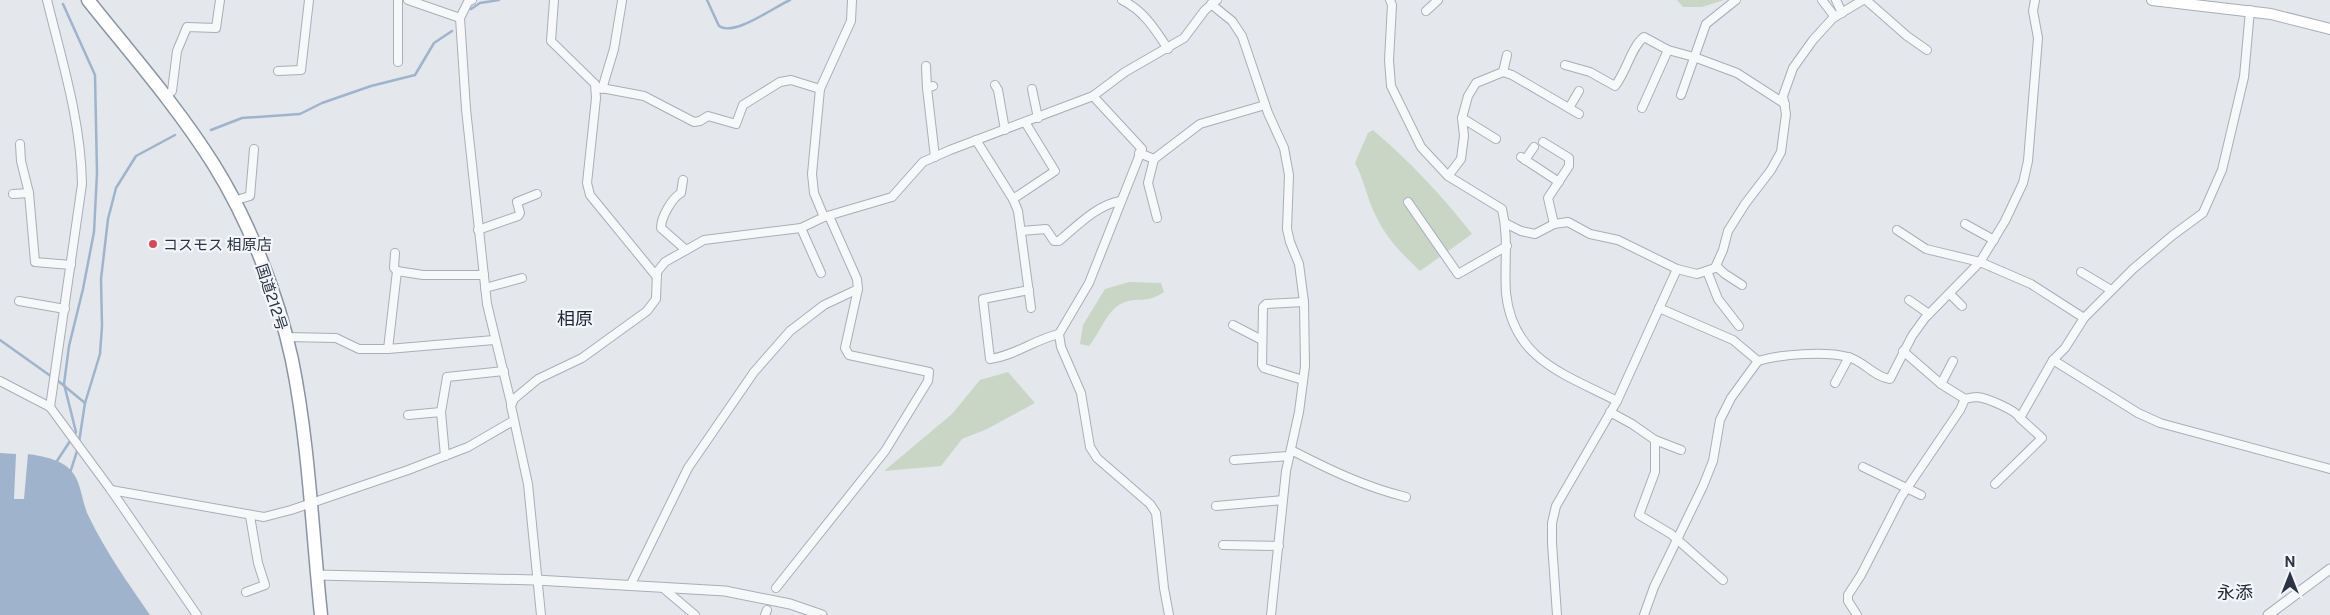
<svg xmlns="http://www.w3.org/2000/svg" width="2330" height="615" font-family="'Public Sans','Noto Sans JP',sans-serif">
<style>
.green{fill:#c9d6c5}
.water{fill:#9fb4cc}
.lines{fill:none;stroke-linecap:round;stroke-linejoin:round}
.stream{stroke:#9fb4cc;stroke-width:2.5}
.minor-casing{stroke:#a9aeb7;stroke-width:10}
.tertiary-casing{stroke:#a9aeb7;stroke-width:11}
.secondary-casing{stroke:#a9aeb7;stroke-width:12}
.trunk-casing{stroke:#8b94a3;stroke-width:15}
.minor{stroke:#f7f8fa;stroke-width:8}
.tertiary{stroke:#f7f8fa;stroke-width:9}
.secondary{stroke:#fff;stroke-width:10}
.trunk{stroke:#fff;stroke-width:12}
.poi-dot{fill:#d1495b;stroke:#f4f6f9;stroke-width:2}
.labels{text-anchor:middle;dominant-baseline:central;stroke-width:4.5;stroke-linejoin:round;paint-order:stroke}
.poi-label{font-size:15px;fill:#2b3445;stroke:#f4f6f9;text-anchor:start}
.street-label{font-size:15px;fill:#2b3445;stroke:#f4f6f9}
.quarter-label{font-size:18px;fill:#1d2536;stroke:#f4f6f9}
</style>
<rect width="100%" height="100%" fill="#e4e7ec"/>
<g class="green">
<polygon points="1677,0 1724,0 1702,7 1683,7"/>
<path d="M1373,130C1411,163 1441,194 1472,234L1420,271C1399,251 1385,237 1373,210C1366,194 1364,180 1355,163L1368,133Z"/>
<path d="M1129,282L1161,283L1164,292C1144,305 1138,296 1123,303C1107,309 1100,334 1089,346L1080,344L1083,325L1105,289Z"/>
<polygon points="1008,372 1035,403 987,429 962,439 941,466 884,471 952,414 980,380"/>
</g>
<path class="water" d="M0,453L16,454L14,499H24L28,454C43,456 64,460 73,473C82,485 82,504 89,517C106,552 128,583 150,615H0Z"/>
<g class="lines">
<g class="stream">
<path d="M707,0L719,26C734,37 774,7 790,0"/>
<polyline points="471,9 480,3 499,0"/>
<polyline points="211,130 242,118 300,114 322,103 371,86 415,75 434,43 452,31"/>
<polyline points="0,340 52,377"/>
<polyline points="57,380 85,403"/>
<polyline points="79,442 85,403 100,354 102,326 101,279 108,219 116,188 136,156 175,135"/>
<polyline points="55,464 76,432 64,384 69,346 83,289 94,232 97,173 95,75 63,4"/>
<polyline points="70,473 78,448"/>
</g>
<defs>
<g id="minor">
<path d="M47,0C62,61 81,121 82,184L50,407"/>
<polyline points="408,0 460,18"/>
<polyline points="472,0 468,2 460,18 466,109 487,304 511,403"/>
<polyline points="554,0 551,41 595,84 596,98 587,183 590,195 657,277"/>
<path d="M1122,0C1144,11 1155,29 1168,49"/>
<path d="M1390,0L1392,5L1389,60L1391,86L1421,147L1448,176L1502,209C1509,238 1504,264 1506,293C1513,360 1565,374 1617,401"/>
<polyline points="1822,0 1835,17"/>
<polyline points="1836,0 1842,13"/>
<polyline points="1866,0 1907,36 1927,50"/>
<polyline points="1211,4 1232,21 1242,36 1268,113 1284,148 1289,175 1287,229 1290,242 1299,264 1304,302 1305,366 1299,412 1286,471 1271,615"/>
<polyline points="1426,11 1438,0"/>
<polyline points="398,62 398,0"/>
<path d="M1565,65L1590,72L1615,86C1627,71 1631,47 1644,37L1668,50L1694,57L1737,73L1785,104"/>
<polyline points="926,66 927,88"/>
<polyline points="278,71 301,70 309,0"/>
<polyline points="1503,72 1512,75 1579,114"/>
<polyline points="995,85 998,90 1005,130"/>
<polyline points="933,86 927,88 935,157"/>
<polyline points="596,87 644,96 694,122 700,121 708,116 736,124 743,105 780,82 791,80 820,89"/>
<polyline points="602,89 614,49 622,1"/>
<polyline points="1032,89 1038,118"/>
<polyline points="1681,95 1706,24 1736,0"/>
<polyline points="1093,96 1142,149 1089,283 1059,334 1061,347 1081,393 1090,447 1097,458 1150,504 1156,513 1164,588 1169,615"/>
<polyline points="166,97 172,91 177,51 187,27 216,28 220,0"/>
<polyline points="1569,108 1579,91"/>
<polyline points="1642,108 1668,50"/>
<polyline points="1462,118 1496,139"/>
<polyline points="976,140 1013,199 1055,171 1025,122"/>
<polyline points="1543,142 1569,158 1569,166 1548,198 1554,224"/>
<polyline points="20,144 21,161 29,193"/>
<polyline points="1139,153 1154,159 1200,124 1265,105"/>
<polyline points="1521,157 1559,182"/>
<polyline points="1154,159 1148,183 1157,218"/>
<polyline points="1525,160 1534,147"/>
<polyline points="1448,176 1461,159 1464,136 1462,118 1468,96 1476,83 1503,72 1507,55"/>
<path d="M683,180L681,193C672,198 661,217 661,228L686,250"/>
<polyline points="13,194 29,193 35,262 71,265"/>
<polyline points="1013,199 1018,211 1031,308"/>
<polyline points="233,201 250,196 254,149"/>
<polyline points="1408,202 1458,274 1507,246"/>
<polyline points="824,217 814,193 812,174 820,89 851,21 852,0"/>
<polyline points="1505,223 1521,231 1535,234 1554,224 1568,222 1590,234 1618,240 1677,269 1697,274 1715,268 1723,250 1728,231 1745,204 1771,170 1781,152 1786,114 1783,96 1793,68 1813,40 1833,18 1863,0"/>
<polyline points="1965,224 1994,240"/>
<polyline points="801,228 821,273"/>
<polyline points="478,230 518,216 520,213 517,202 537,194"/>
<polyline points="1897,230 1926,249 1980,262 2031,284 2084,318"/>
<path d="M1021,231L1046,229L1054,241H1059C1077,226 1097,205 1120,201"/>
<polyline points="395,253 394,268 397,271 423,275 484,275"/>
<polyline points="1716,266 1725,274 1742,285"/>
<polyline points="397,271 388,349 494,340"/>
<polyline points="1707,271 1718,299 1739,326"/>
<polyline points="2081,272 2111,290"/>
<polyline points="485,288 522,278"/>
<path d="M1029,290L983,299L990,359C1017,355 1033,340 1059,334"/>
<polyline points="1950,294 1962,306"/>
<polyline points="1909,300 1929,314"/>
<polyline points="19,301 65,309"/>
<path d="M1659,308L1733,340L1758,361C1781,354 1826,351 1848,357C1864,361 1874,377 1890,379L1912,336L1925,318L1980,262L2005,221L2023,183L2028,161L2038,38L2033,11L2035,0"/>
<polyline points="1233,325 1262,340"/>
<polyline points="286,337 336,338 359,349 388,349"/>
<polyline points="1903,351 1941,384 1965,399"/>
<polyline points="2053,360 2138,413 2160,423 2330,469"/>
<polyline points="1303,380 1264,368 1262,365 1263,307 1266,304 1304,302"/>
<polyline points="0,381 50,407 111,490 197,615"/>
<polyline points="1835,383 1849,357"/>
<polyline points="1941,384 1953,361"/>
<polyline points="441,412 447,377 504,371"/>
<polyline points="1610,412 1632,424 1655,440 1681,450"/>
<polyline points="408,415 441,412 445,456"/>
<polyline points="1655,440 1655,472 1639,515 1671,534 1723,580"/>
<path d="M1291,450C1328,469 1365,487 1406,497"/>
<polyline points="1234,460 1289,456"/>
<polyline points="1863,467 1921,495"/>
<polyline points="1995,484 2042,438 2020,418 2053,360 2065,348 2084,318 2133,269 2173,235 2203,213 2222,170 2244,77 2250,10"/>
<polyline points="111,490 264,517 291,510 408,470 468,447 513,421"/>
<polyline points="1216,506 1283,500"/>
<polyline points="1223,545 1279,546"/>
<polyline points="630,586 688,468 754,372 790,331 824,305 858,289 857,279 829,216"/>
<polyline points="663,588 695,615"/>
<polyline points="776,588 885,451 928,381 929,372 849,355 845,348 858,289"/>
<polyline points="246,592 265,585 258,563 250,516"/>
<polyline points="541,615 528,484 511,406 514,399 538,379 582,358 647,311 656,299 657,272 665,262 704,240 801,228 824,217 892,197 923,162 950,150 1093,96 1125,72 1184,38 1205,10 1217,0"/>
<polyline points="765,615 767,610"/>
<polyline points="1557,615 1552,543 1552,523 1556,506 1617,401 1677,269"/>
<polyline points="1644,615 1654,587 1703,486 1713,461 1720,420 1731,398 1758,361"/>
<path d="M1857,615L1848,601V595L1861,575L1901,497L1960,410L1965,399C1969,398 1974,397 1977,397C1987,398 2016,410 2020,418"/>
</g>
<g id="tertiary">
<polyline points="317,575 536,580 725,591 790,604 822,615"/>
<polyline points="2268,615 2330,569"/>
</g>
<polyline id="secondary" points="2152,0 2271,14 2330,29"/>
<path id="trunk" d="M88,0C131,54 177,106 214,165C249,221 278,295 292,360C309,444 312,530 321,615"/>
</defs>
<use href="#minor" class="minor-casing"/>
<use href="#tertiary" class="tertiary-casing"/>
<use href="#secondary" class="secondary-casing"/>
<use href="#trunk" class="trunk-casing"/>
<use href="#minor" class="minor"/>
<use href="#tertiary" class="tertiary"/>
<use href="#secondary" class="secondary"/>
<use href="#trunk" class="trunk"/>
</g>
<circle class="poi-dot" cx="153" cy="244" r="5"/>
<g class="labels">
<g class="poi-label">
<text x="163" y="244">コスモス 相原店</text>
</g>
<g class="street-label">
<text transform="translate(272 297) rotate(72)">国道212号</text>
</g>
<g class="quarter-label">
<text x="575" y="318">相原</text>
<text x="2235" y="592">永添</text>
</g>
</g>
<g transform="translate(2290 575)" stroke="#f4f6f9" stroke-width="4" paint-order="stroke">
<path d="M0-4L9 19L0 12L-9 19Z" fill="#2b3445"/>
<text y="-8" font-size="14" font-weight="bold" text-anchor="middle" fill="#2b3445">N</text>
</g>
</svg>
